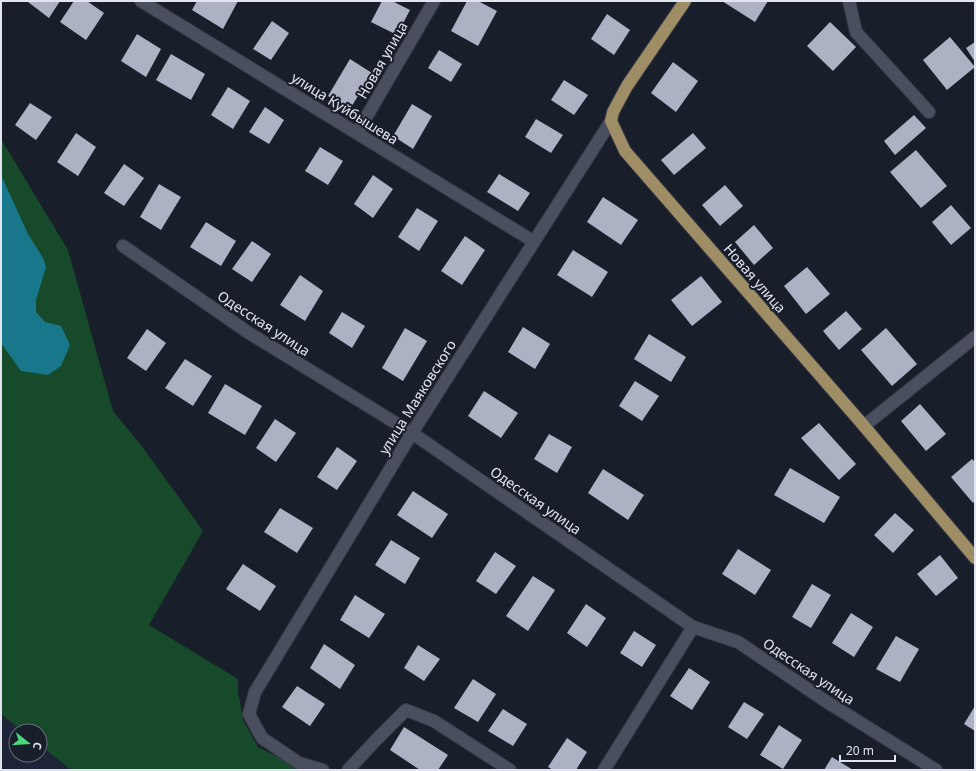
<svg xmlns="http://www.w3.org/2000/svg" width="976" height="771" font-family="'Noto Sans',sans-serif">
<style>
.built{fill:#1e2437}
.green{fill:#174a2b}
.water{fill:#18778a}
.building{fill:#acb2c4}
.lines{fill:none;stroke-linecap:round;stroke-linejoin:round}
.minor-casing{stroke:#363943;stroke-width:14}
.major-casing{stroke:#363943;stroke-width:14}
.minor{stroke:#494f5e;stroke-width:12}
.major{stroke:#9f8d66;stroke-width:12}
.labels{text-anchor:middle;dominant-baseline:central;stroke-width:4;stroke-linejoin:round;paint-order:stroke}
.street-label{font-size:14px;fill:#e2e5ef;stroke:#191e2b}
</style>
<rect width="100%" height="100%" fill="#191e2b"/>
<polygon class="built" points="1,714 22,731 16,731 16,755 40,755 40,745 71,770 1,770"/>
<polygon class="green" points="1,139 68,250 113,411 144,449 203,531 149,625 238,679 238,691 243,720 258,747 304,770 71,770 40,745 40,731 22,731 1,714"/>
<polygon class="water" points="1,175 28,234 43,258 46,267 36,300 36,312 45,322 61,326 70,345 61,366 48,375 21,371 1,343"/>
<g class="building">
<polygon points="29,1 60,1 49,18 28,2"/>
<polygon points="74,1 87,1 104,13 86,40 60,22"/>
<polygon points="197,1 238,1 223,29 192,10"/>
<polygon points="382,1 392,1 410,10 397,35 371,22"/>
<polygon points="467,1 478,1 497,11 478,46 451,31"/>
<polygon points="722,1 768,1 755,22"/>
<polygon points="607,14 630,30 614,55 591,39"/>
<polygon points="272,21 289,33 271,60 253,49"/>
<polygon points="830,22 856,47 833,71 807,46"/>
<polygon points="137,34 161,49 146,77 121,61"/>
<polygon points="950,37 975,67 947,90 923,60"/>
<polygon points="975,42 975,62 966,48"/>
<polygon points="439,50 462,64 451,82 428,68"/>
<polygon points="171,54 205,74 191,100 156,80"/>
<polygon points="350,59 372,73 350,109 328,96"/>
<polygon points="673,62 698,81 676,112 651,93"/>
<polygon points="564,80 588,95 574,115 551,100"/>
<polygon points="228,87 250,101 233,129 211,115"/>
<polygon points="30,103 52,117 36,140 15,125"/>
<polygon points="412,104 432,116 413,149 393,136"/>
<polygon points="265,107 284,120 269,144 249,132"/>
<polygon points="914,115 926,128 895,155 884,141"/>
<polygon points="536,119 563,135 551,153 525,137"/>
<polygon points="76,133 96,147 78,176 57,162"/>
<polygon points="693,133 706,148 674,175 661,160"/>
<polygon points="320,147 343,161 328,185 305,171"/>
<polygon points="916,150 947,186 921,208 890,172"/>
<polygon points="124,164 144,178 124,206 104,193"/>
<polygon points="499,174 530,193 518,211 487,192"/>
<polygon points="373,175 393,189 373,218 354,204"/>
<polygon points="159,184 181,197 161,230 140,217"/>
<polygon points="725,185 743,206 720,226 702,205"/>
<polygon points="603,197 638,220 621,245 587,222"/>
<polygon points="951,205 971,228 951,245 932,222"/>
<polygon points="417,208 438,221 419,251 398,237"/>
<polygon points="206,222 236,241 221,266 190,247"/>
<polygon points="754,225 773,248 754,265 735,242"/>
<polygon points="465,236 485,250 462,285 441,271"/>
<polygon points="252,241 271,254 252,282 232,269"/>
<polygon points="573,250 608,272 592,297 557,275"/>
<polygon points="807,267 830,294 806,314 784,286"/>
<polygon points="300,275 323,291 305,321 280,305"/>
<polygon points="701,276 722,302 692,326 671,300"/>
<polygon points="846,311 862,329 839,350 823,331"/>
<polygon points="342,312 365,326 352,348 329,333"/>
<polygon points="523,327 550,344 535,369 508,352"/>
<polygon points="405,328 427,341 403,381 382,368"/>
<polygon points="886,328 917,364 892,386 861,350"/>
<polygon points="147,329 166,343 146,371 127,358"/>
<polygon points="649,334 686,357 671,382 634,359"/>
<polygon points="185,359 212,376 193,406 165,388"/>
<polygon points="635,381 659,396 642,421 619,406"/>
<polygon points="225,384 262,406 245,435 208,413"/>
<polygon points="484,391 518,413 501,438 468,416"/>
<polygon points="920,404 946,434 926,451 901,421"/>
<polygon points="275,419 296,433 276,462 256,448"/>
<polygon points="819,423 856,464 839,480 801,438"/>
<polygon points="549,434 572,447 557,473 534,459"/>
<polygon points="337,447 357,461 337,490 317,477"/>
<polygon points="972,459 975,462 975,500 973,503 951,477"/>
<polygon points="790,468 840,497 824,523 774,495"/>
<polygon points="603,469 644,495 628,520 588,493"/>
<polygon points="413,491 448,514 432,538 397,515"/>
<polygon points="280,508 313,528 297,553 264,532"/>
<polygon points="895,513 914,530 893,553 874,535"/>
<polygon points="391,540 420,558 405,584 375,565"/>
<polygon points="738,549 771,570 755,595 722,574"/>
<polygon points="495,552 516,566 496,594 476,581"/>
<polygon points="940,555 958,578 936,596 917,574"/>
<polygon points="243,564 276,586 260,611 226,589"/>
<polygon points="533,576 555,590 528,631 506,616"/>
<polygon points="812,584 831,595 811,628 792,617"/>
<polygon points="355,595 385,614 369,638 340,620"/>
<polygon points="586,604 606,618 587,647 567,633"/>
<polygon points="851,613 873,627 854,657 832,643"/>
<polygon points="634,631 656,645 642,667 620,653"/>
<polygon points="896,636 919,649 900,682 876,669"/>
<polygon points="324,644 355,665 340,689 310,668"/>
<polygon points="418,645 440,659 424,681 404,668"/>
<polygon points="689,668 710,682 692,710 670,696"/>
<polygon points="473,679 496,694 478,722 454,708"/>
<polygon points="297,686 325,704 310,726 282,707"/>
<polygon points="744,702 764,714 747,739 728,727"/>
<polygon points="975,706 975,731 964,724"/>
<polygon points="503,709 527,724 513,746 488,731"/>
<polygon points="779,725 802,740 783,769 760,755"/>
<polygon points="404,727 448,755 438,770 420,770 390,750"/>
<polygon points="567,738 587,752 576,770 553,770 548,767"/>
<polygon points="832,757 853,770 824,770"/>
</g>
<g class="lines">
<defs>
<g id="minor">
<polyline points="141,1 533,241"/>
<polyline points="849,1 856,32 929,112"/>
<polyline points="357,133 434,1"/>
<polyline points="123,246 249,333 412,433 693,627 738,642 827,702 936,770"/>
<polyline points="864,426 975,337"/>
<polyline points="323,770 299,763 262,738 249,714 255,692 412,433 611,121"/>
<polyline points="348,770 378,738 406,710 434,721 510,770"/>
<polyline points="604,770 693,627"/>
</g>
<polyline id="major" points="685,1 627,86 613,112 611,121 625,151 864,426 975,558"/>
</defs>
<use href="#minor" class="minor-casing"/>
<use href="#major" class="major-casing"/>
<use href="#minor" class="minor"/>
<use href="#major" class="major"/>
</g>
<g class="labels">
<g class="street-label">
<text transform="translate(382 60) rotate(-60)">Новая улица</text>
<text transform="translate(345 108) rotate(32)">улица Куйбышева</text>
<text transform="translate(755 278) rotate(49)">Новая улица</text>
<text transform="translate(264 323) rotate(33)">Одесская улица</text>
<text transform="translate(417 397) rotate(-58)">улица Маяковского</text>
<text transform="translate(536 500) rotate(35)">Одесская улица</text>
<text transform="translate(809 671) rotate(34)">Одесская улица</text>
</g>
</g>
<rect width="976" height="771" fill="none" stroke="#e2e5ef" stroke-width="4"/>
<g transform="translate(28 743) rotate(107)"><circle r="19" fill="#191e2b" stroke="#696e79"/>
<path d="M0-3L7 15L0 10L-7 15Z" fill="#48d779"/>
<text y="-6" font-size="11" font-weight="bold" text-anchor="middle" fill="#e2e5ef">С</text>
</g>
<path d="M840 755v6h55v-6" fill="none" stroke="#e2e5ef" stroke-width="2"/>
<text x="846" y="755" font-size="12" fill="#e2e5ef" stroke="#191e2b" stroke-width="3" paint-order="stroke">20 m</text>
</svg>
